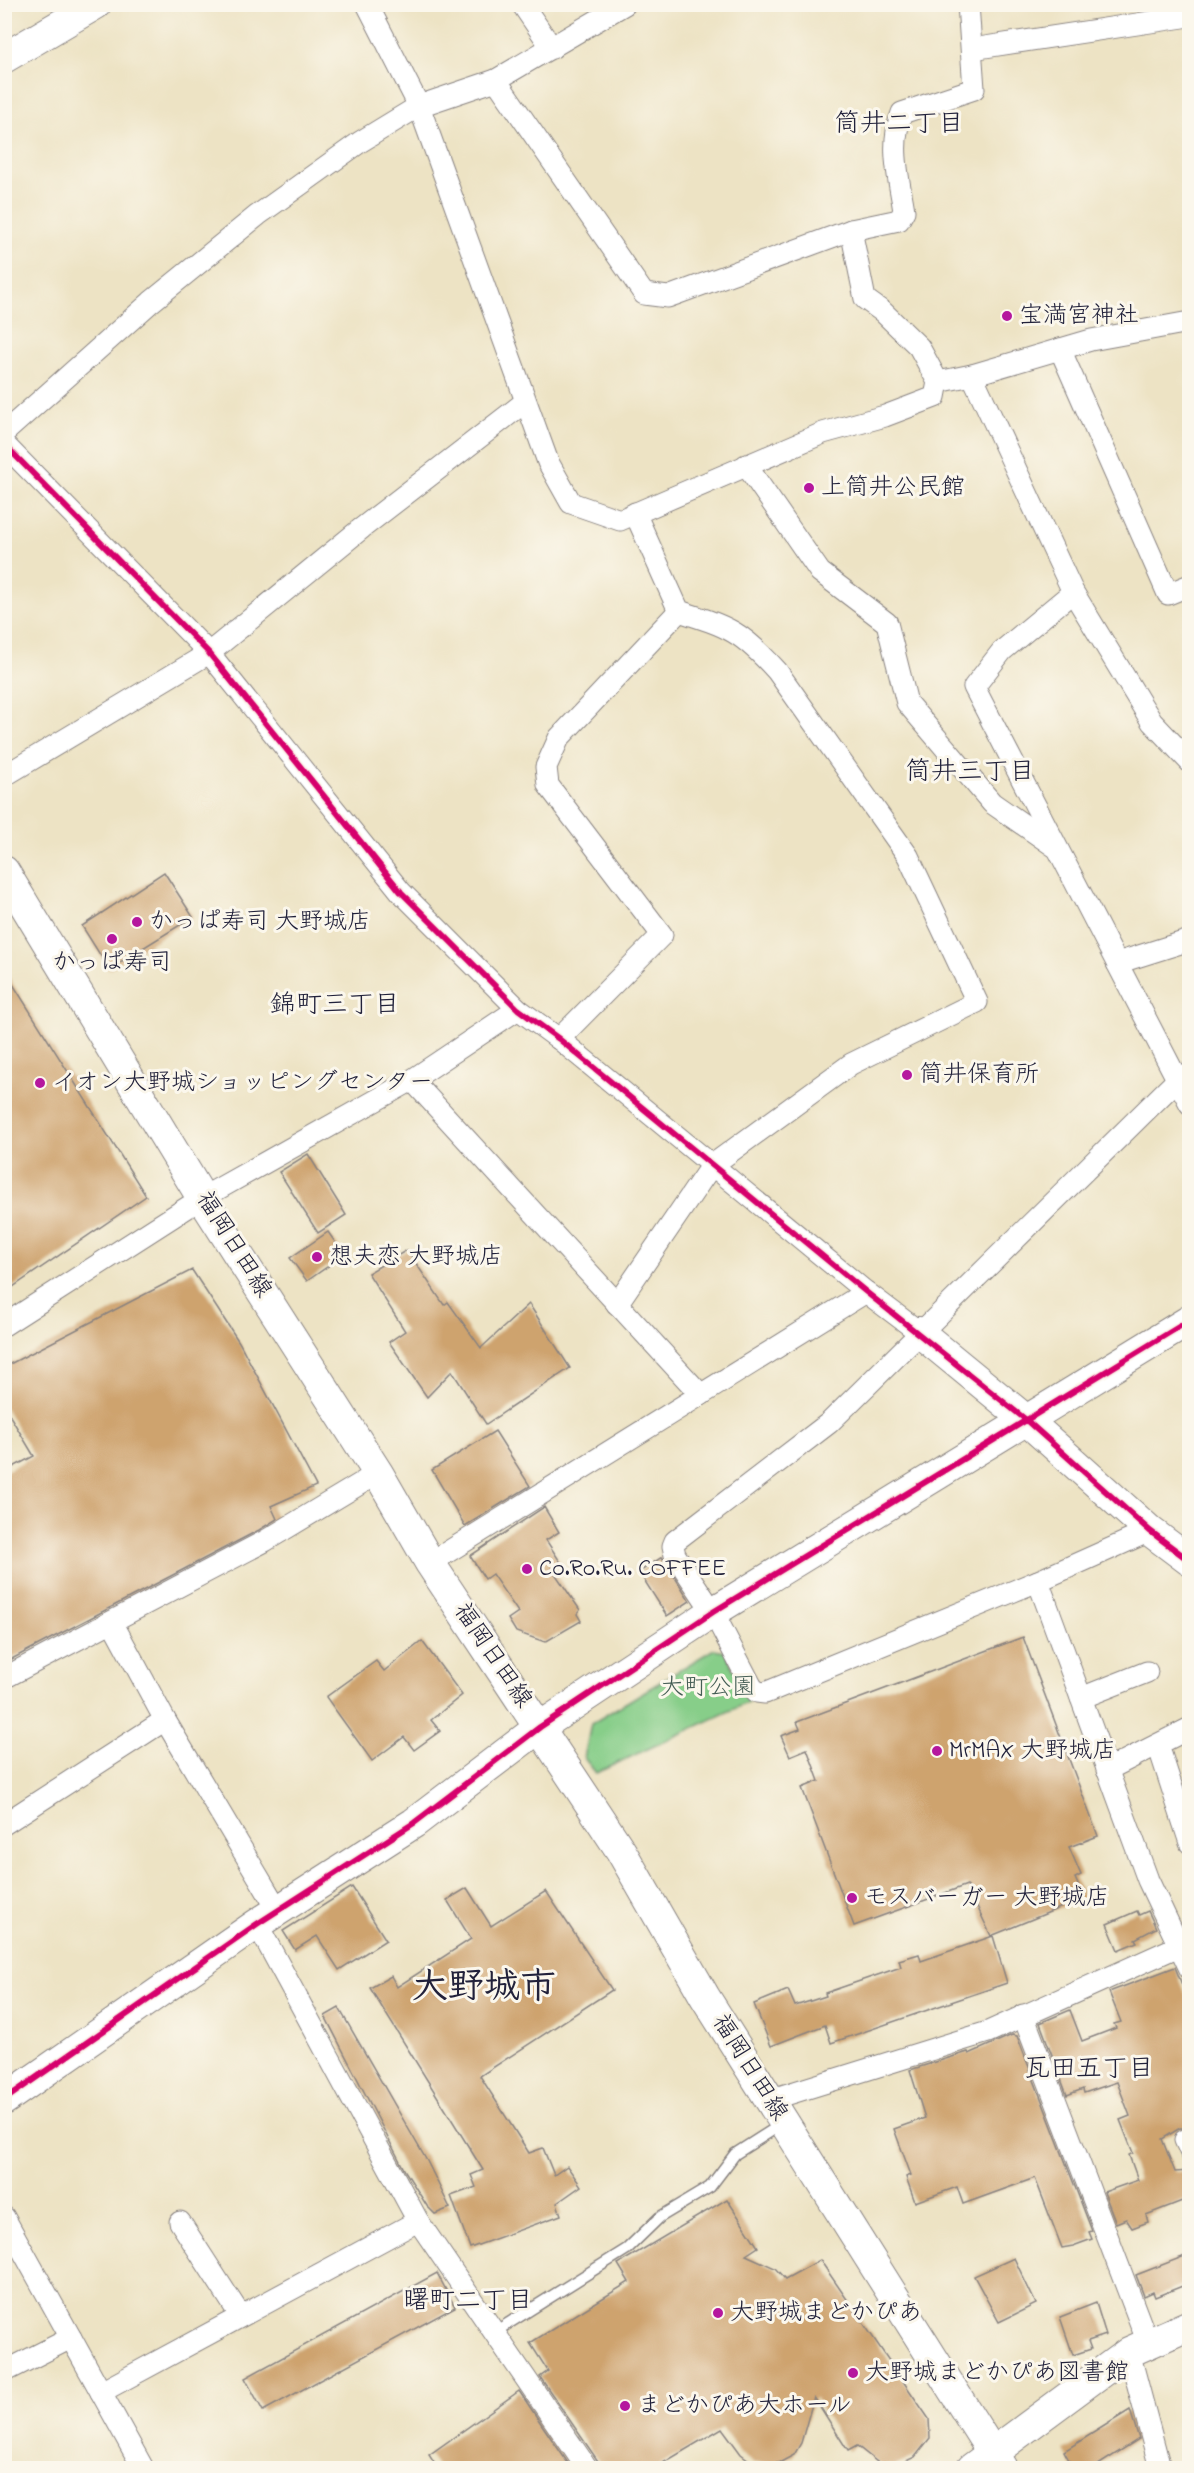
<svg xmlns="http://www.w3.org/2000/svg" width="1194" height="2473" font-family="'Indie Flower','Klee One',sans-serif">
<style>
.green{fill:#87ce89;stroke:#547862;stroke-width:1.5}
.building{fill:#cea36e}
.lines{fill:none;stroke-linecap:round;stroke-linejoin:round}
.lane-casing{stroke:#888280;stroke-width:13}
.street-casing{stroke:#888280;stroke-width:23}
.secondary-casing{stroke:#888280;stroke-width:32}
.lane{stroke:#fff;stroke-width:10}
.street{stroke:#fff;stroke-width:21}
.secondary{stroke:#fff;stroke-width:30}
.cycleway-casing{stroke:#fbf7ec;stroke-width:10}
.cycleway{stroke:#d6006c;stroke-width:6}
.poi-dot{fill:#b5179e;stroke:#fbf7ec;stroke-width:2}
.labels{text-anchor:middle;dominant-baseline:central;stroke-width:6;stroke-linejoin:round;paint-order:stroke}
.poi-label{font-size:24px;fill:#22223b;stroke:#fbf7ec;text-anchor:start}
.street-label{font-size:24px;fill:#22223b;stroke:#fbf7ec}
.park-label{font-size:24px;fill:#455e56;stroke:#fbf7ec}
.neighbourhood-label{font-size:26px;fill:#22223b;stroke:#fbf7ec}
.town-label{font-size:36px;font-weight:bold;fill:#22223b;stroke:#fbf7ec}
</style>
<rect width="100%" height="100%" fill="#fbf7ec"/>
<filter id="ink" filterUnits="userSpaceOnUse"><feTurbulence type="fractalNoise" baseFrequency=".0167" numOctaves="2"/><feDisplacementMap in="SourceGraphic" scale="12" xChannelSelector="R" yChannelSelector="G"/><feConvolveMatrix kernelMatrix="1 2 1 2 8 2 1 2 1" color-interpolation-filters="sRGB"/></filter>
<filter id="wash" filterUnits="userSpaceOnUse"><feTurbulence type="fractalNoise" baseFrequency=".008" numOctaves="4" result="noise"/><feDisplacementMap in="SourceGraphic" scale="24" xChannelSelector="R" yChannelSelector="G"/><feGaussianBlur stdDeviation="1.35" result="paint"/><feColorMatrix in="noise" values="0 0 0 0 0 0 0 0 0 0 0 0 0 0 0 0 0 1.4 0 .05"/><feComposite in="paint" operator="in"/></filter>
<g filter="url(#wash)">
<rect width="100%" height="100%" fill="#ede3c4"/>
<polygon class="green" points="714,1649 725,1651 749,1702 596,1773 584,1758 591,1724"/>
<g id="blocks">
<g class="building">
<polygon points="164,872 193,917 109,969 82,926"/>
<polygon points="4,970 146,1196 4,1293"/>
<polygon points="308,1154 346,1215 318,1233 279,1172"/>
<polygon points="328,1232 344,1255 307,1281 290,1258"/>
<polygon points="407,1250 444,1305 448,1302 481,1348 529,1304 570,1368 486,1424 452,1371 427,1397 389,1342 405,1331 368,1273"/>
<polygon points="192,1270 239,1342 316,1486 271,1506 277,1519 259,1530 4,1663 4,1472 34,1456 4,1406 4,1367"/>
<polygon points="495,1431 530,1486 465,1526 432,1470"/>
<polygon points="544,1507 559,1532 546,1540 561,1563 552,1569 580,1610 577,1614 581,1621 545,1642 516,1632 508,1619 518,1612 492,1574 485,1579 470,1556"/>
<polygon points="662,1557 690,1601 667,1616 639,1572"/>
<polygon points="1023,1637 1098,1836 1069,1847 1081,1875 1075,1878 1084,1898 991,1936 967,1885 854,1926 802,1788 819,1781 807,1749 790,1756 781,1736 800,1729 797,1722"/>
<polygon points="422,1641 462,1695 431,1720 440,1731 414,1750 404,1737 372,1761 326,1697 376,1661 384,1671"/>
<polygon points="352,1887 386,1940 339,1970 317,1936 295,1950 283,1931"/>
<polygon points="467,1888 491,1926 546,1891 612,1990 480,2076 529,2153 543,2148 554,2175 567,2166 581,2186 557,2203 561,2215 470,2248 451,2196 476,2187 471,2175 483,2170 370,1988 391,1976 397,1987 471,1939 447,1900"/>
<polygon points="1137,1911 1139,1915 1148,1911 1156,1928 1135,1939 1137,1942 1118,1950 1107,1924"/>
<polygon points="993,1936 1007,1983 831,2043 825,2025 771,2046 754,2004 788,1990 795,2006 826,1996 825,1993 901,1967 899,1960 919,1954 921,1961"/>
<polygon points="1175,1967 1190,2005 1190,2128 1180,2128 1162,2139 1175,2172 1190,2171 1190,2198 1146,2215 1148,2222 1132,2228 1126,2219 1116,2223 1104,2192 1138,2180 1129,2155 1133,2153 1120,2120 1130,2116 1117,2082 1084,2093 1083,2089 1067,2095 1040,2023 1070,2010 1082,2041 1116,2028 1114,2024 1121,2022 1109,1992"/>
<polygon points="339,2008 427,2161 450,2208 435,2214 427,2206 405,2171 325,2016"/>
<polygon points="1012,2035 1017,2036 1092,2231 1089,2232 1092,2239 1073,2246 1062,2248 1035,2178 963,2204 957,2187 915,2202 906,2177 911,2175 894,2129 925,2118 910,2070 968,2052 969,2054"/>
<polygon points="727,2199 758,2247 746,2255 775,2268 785,2279 820,2260 929,2419 930,2438 915,2457 895,2466 881,2465 857,2446 848,2451 814,2397 801,2443 794,2455 779,2463 753,2463 741,2454 722,2428 653,2469 600,2469 598,2461 540,2377 548,2371 530,2343 629,2282 618,2264"/>
<polygon points="1190,2254 1190,2283 1155,2297 1153,2292 1144,2296 1136,2275"/>
<polygon points="1014,2258 1036,2304 999,2322 974,2276"/>
<polygon points="437,2273 455,2307 263,2411 245,2378"/>
<polygon points="1096,2303 1106,2335 1088,2341 1091,2349 1073,2355 1060,2317"/>
<polygon points="519,2391 572,2469 438,2469 429,2455"/>
<polygon points="1130,2410 1139,2439 1092,2469 1074,2469 1064,2451"/>
</g>
</g>
</g>
<g filter="url(#ink)">
<use href="#blocks" fill-opacity="0" stroke="#888280" stroke-width="1.5"/>
<g class="lines">
<defs>
<polyline id="lane" points="493,2333 627,2249 660,2217 710,2187 735,2154 782,2124"/>
<g id="street">
<polyline points="367,4 419,106 548,462 571,503 620,520 823,433 885,416 935,397 938,382 919,347 883,312 865,299 851,230"/>
<polyline points="522,4 552,48"/>
<polyline points="972,49 1190,16"/>
<path d="M496,80L644,294L668,297L851,230L899,220L904,211C899,178 889,145 902,113L974,89L968,4"/>
<polyline points="1060,349 1168,594 1190,585"/>
<polyline points="972,375 1073,592 1152,722 1190,762"/>
<polyline points="938,382 972,375 1091,340 1184,323 1190,325"/>
<polyline points="4,433 151,302 258,215 360,142 419,106 496,80 625,4"/>
<polyline points="4,444 209,653 401,892 518,1009 559,1039 866,1292 919,1332"/>
<polyline points="746,465 820,572 887,623 907,703 992,803 1054,846"/>
<polyline points="1073,592 1002,651 974,687 1190,1104"/>
<polyline points="4,776 209,653 362,528 525,402"/>
<polyline points="1117,963 1190,940"/>
<polyline points="559,1039 662,935 548,785 546,767 559,738 679,611"/>
<polyline points="412,1080 701,1395"/>
<path d="M617,1304L711,1166L851,1064L977,1002L908,856L777,671C741,631 729,627 679,611L635,513"/>
<polyline points="4,1325 202,1198 412,1080 518,1009"/>
<polyline points="1150,1531 1038,1581 765,1693 757,1692 752,1687 713,1612 675,1555 673,1546 675,1541 829,1423 1176,1081 1190,1072"/>
<polyline points="430,1563 866,1292"/>
<polyline points="1038,1581 1148,1880 1190,1969"/>
<polyline points="112,1622 165,1720 278,1910"/>
<polyline points="4,1678 265,1541 378,1473"/>
<polyline points="1081,1698 1147,1672"/>
<polyline points="1158,1745 1190,1843"/>
<polyline points="1107,1770 1190,1728"/>
<polyline points="4,1824 165,1720"/>
<polyline points="257,1924 418,2221 587,2468"/>
<polyline points="1023,2015 1148,2343"/>
<polyline points="769,2100 988,2032 1190,1941"/>
<polyline points="1185,2140 1190,2151"/>
<polyline points="4,2217 143,2468"/>
<polyline points="180,2222 240,2315"/>
<polyline points="1129,2352 1160,2468"/>
<polyline points="4,2372 71,2338"/>
<polyline points="101,2392 418,2221"/>
</g>
<g id="secondary">
<polyline points="4,58 96,4"/>
<polyline points="4,871 202,1198 378,1473 430,1563 621,1851 705,1997 1002,2468"/>
<polyline points="919,1332 1025,1419 1150,1531 1190,1561"/>
<polyline points="4,2100 257,1924 414,1823 540,1727 713,1612 1190,1320"/>
<polyline points="972,2468 1129,2352 1190,2325"/>
</g>
</defs>
<use href="#lane" class="lane-casing"/>
<use href="#street" class="street-casing"/>
<use href="#secondary" class="secondary-casing"/>
<use href="#lane" class="lane"/>
<use href="#street" class="street"/>
<use href="#secondary" class="secondary"/>
<defs>
<g id="cycleway">
<polyline points="4,444 209,653 401,892 518,1009 559,1039 866,1292 1025,1419 1150,1531 1190,1561"/>
<polyline points="4,2100 257,1924 414,1823 540,1727 713,1612 1190,1320"/>
</g>
</defs>
<use href="#cycleway" class="cycleway-casing"/>
<use href="#cycleway" class="cycleway"/>
</g>
</g>
<g class="poi-dot">
<circle cx="1007" cy="316" r="6"/>
<circle cx="809" cy="488" r="6"/>
<circle cx="137" cy="922" r="6"/>
<circle cx="112" cy="939" r="6"/>
<circle cx="907" cy="1075" r="6"/>
<circle cx="40" cy="1083" r="6"/>
<circle cx="317" cy="1257" r="6"/>
<circle cx="527" cy="1569" r="6"/>
<circle cx="937" cy="1751" r="6"/>
<circle cx="852" cy="1898" r="6"/>
<circle cx="718" cy="2313" r="6"/>
<circle cx="853" cy="2373" r="6"/>
<circle cx="625" cy="2406" r="6"/>
</g>
<g class="labels">
<g class="poi-label">
<text x="1019" y="316">宝満宮神社</text>
<text x="821" y="488">上筒井公民館</text>
<text x="149" y="922">かっぱ寿司 大野城店</text>
<text x="112" y="963" text-anchor="middle">かっぱ寿司</text>
<text x="919" y="1075">筒井保育所</text>
<text x="52" y="1083">イオン大野城ショッピングセンター</text>
<text x="329" y="1257">想夫恋 大野城店</text>
<text x="539" y="1569">Co.Ro.Ru. COFFEE</text>
<text x="949" y="1751">MrMAX 大野城店</text>
<text x="864" y="1898">モスバーガー 大野城店</text>
<text x="730" y="2313">大野城まどかぴあ</text>
<text x="865" y="2373">大野城まどかぴあ図書館</text>
<text x="637" y="2406">まどかぴあ大ホール</text>
</g>
<g class="street-label">
<text transform="translate(233 1245) rotate(58)">福岡日田線</text>
<text transform="translate(492 1656) rotate(56)">福岡日田線</text>
<text transform="translate(749 2068) rotate(58)">福岡日田線</text>
</g>
<g class="park-label">
<text x="708" y="1688">大町公園</text>
</g>
<g class="neighbourhood-label">
<text x="899" y="125">筒井二丁目</text>
<text x="970" y="773">筒井三丁目</text>
<text x="335" y="1006">錦町三丁目</text>
<text x="1089" y="2070">瓦田五丁目</text>
<text x="468" y="2302">曙町二丁目</text>
</g>
<g class="town-label">
<text x="484" y="1988">大野城市</text>
</g>
</g>
<rect width="1194" height="2473" fill="none" stroke="#fbf7ec" stroke-width="24"/>
</svg>
